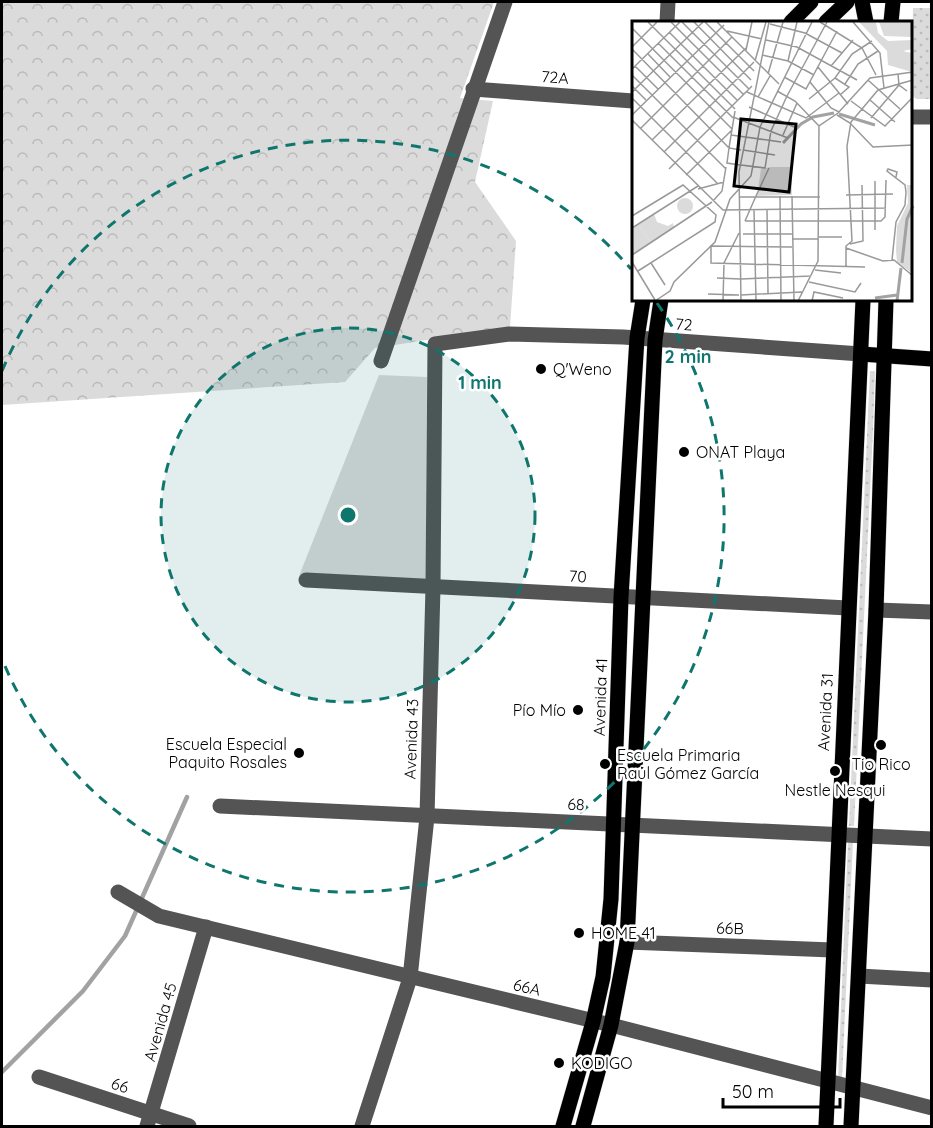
<svg xmlns="http://www.w3.org/2000/svg" width="933" height="1128" font-family="Quicksand,sans-serif">
<style>
.grass{fill:url(#grass-dots)}
.forest{fill:url(#forest-crowns)}
.green{fill:#dbdbdb}
.lines{fill:none;stroke-linecap:round;stroke-linejoin:round}
.stream{stroke:#a2a2a2;stroke-width:4.5}
.major-casing{stroke:#dbdbdb;stroke-width:16}
.minor{stroke:#545454;stroke-width:15}
.major{stroke:#000;stroke-width:15}
.ring{fill:none;stroke:#0f766e;stroke-width:3;stroke-dasharray:10 8}
.poi-dot{fill:#000;stroke:#fff;stroke-width:2}
.labels{text-anchor:middle;dominant-baseline:central;stroke-width:5;stroke-linejoin:round;paint-order:stroke}
.street-label{font-size:16px;fill:#000;stroke:#fff}
.poi-label{font-size:16px;fill:#000;stroke:#fff;text-anchor:start}
.inset-river{fill:none;stroke:#a2a2a2;stroke-width:3}
.inset-road{fill:none;stroke:#999;stroke-width:1.5}
.view{fill:#000;fill-opacity:0.15;stroke:#000;stroke-width:3}
.inset-edge{fill:none;stroke:#000;stroke-width:3}
.centre{fill:#0f766e;stroke:#fff;stroke-width:3}
.ring-label{font-size:18px;text-anchor:middle;font-weight:bold;fill:#0f766e;stroke:#fff;stroke-width:5;stroke-linejoin:round;paint-order:stroke}
</style>
<defs>
<pattern id="grass-dots" width="8" height="8" patternUnits="userSpaceOnUse" patternTransform="scale(1.5)"><rect width="8" height="8" fill="#dbdbdb"/><path d="M2 2h.1M6 6h.1" fill="none" stroke="#bababa" stroke-width="1.8" stroke-linecap="round"/></pattern>
<pattern id="forest-crowns" width="20" height="18" patternUnits="userSpaceOnUse" patternTransform="scale(1.5)"><rect width="20" height="18" fill="#dbdbdb"/><path d="M2 6a3 3 0 1 1 6 0M12 15a3 3 0 1 1 6 0" fill="none" stroke="#bababa"/></pattern>
</defs>
<rect width="100%" height="100%" fill="#fff"/>
<g class="grass">
<polygon points="913,8 931,8 931,99 917,99 911,95"/>
<polygon points="870,371 875,371 873,430 854,826 849,826"/>
<polygon points="848,841 853,841 842,1079 838,1079"/>
</g>
<polygon class="forest" points="2,2 494,2 460,98 493,101 475,182 516,241 510,327 375,348 345,382 2,405"/>
<polygon class="green" points="379,375 427,377 426,580 299,576"/>
<g class="lines">
<polyline class="stream" points="2,1072 83,991 125,936 187,797"/>
<defs>
<g id="major">
<polyline points="862,2 866,22"/>
<polyline points="791,22 811,2"/>
<polyline points="826,22 847,2"/>
<polyline points="891,22 893,2"/>
<polyline points="861,354 932,359"/>
<polyline points="563,1126 593,1022 603,977 611,899 621,597 637,338 643,300"/>
<polyline points="583,1126 611,1025 627,942 655,340 661,300"/>
<polyline points="826,1126 863,300"/>
<polyline points="851,1126 876,610 886,300"/>
</g>
</defs>
<use href="#major" class="major-casing"/>
<g class="minor">
<polyline points="667,22 668,2"/>
<polyline points="473,89 633,101"/>
<polyline points="910,117 932,117"/>
<polyline points="381,361 505,2"/>
<polyline points="306,580 848,608"/>
<polyline points="876,610 932,612"/>
<polyline points="220,806 932,839"/>
<polyline points="118,892 159,916 611,1025 932,1108"/>
<polyline points="627,942 832,950"/>
<polyline points="859,976 932,980"/>
<polyline points="39,1077 189,1126"/>
<polyline points="147,1126 206,927"/>
<polyline points="362,1126 410,978 427,817 433,587 435,344 509,334 623,337 861,354"/>
</g>
<use href="#major" class="major"/>
</g>
<circle cx="348" cy="515" r="187" fill="#0f766e" fill-opacity=".12"/>
<g class="ring">
<circle cx="348" cy="515" r="187"/>
<path d="M2 371A375 375 0 0 1 631 269M657 303A375 375 0 1 1 2 659"/>
</g>
<g class="poi-dot">
<circle cx="541" cy="369" r="6"/>
<circle cx="684" cy="452" r="6"/>
<circle cx="578" cy="710" r="6"/>
<circle cx="881" cy="745" r="6"/>
<circle cx="299" cy="753" r="6"/>
<circle cx="605" cy="764" r="6"/>
<circle cx="835" cy="771" r="6"/>
<circle cx="579" cy="933" r="6"/>
<circle cx="559" cy="1063" r="6"/>
</g>
<g class="labels">
<g class="street-label">
<text transform="translate(555 77) rotate(4)">72A</text>
<text transform="translate(684 324) rotate(4)">72</text>
<text transform="translate(578 576) rotate(3)">70</text>
<text transform="translate(600 697) rotate(-88)">Avenida 41</text>
<text transform="translate(825 712) rotate(-87)">Avenida 31</text>
<text transform="translate(411 739) rotate(-88)">Avenida 43</text>
<text transform="translate(576 804) rotate(2)">68</text>
<text transform="translate(730 928) rotate(2)">66B</text>
<text transform="translate(527 987) rotate(13)">66A</text>
<text transform="translate(160 1022) rotate(-74)">Avenida 45</text>
<text transform="translate(120 1085) rotate(18)">66</text>
</g>
<g class="poi-label">
<text x="553" y="369">Q'Weno</text>
<text x="696" y="452">ONAT Playa</text>
<text x="566" y="710" text-anchor="end">Pío Mío</text>
<text x="287" y="744" text-anchor="end">Escuela Especial<tspan x="287" dy="18">Paquito Rosales</tspan></text>
<text x="617" y="755">Escuela Primaria<tspan x="617" dy="18">Raúl Gómez García</tspan></text>
<text x="881" y="764" text-anchor="middle">Tio Rico</text>
<text x="835" y="790" text-anchor="middle">Nestle Nesqui</text>
<text x="591" y="933">HOME 41</text>
<text x="571" y="1063">KODIGO</text>
</g>
</g>
<g transform="translate(632 21)">
<rect width="280" height="280" fill="#fff"/>
<path d="M227,1H244L246,12L256,20L280,19V28L271,30L279,32L280,51L256,44L255,30ZM247,1H280V16L252,15ZM139,146H160V174L125,175L129,148ZM275,164H280V252L265,241L264,229L265,205L276,182ZM22,193L25,201L36,205L41,202L42,207L19,222L6,203Z" fill="#dbdbdb"/>
<path d="M45 185a8 8 0 1 1 16 0a8 8 0 1 1-16 0ZM6,203L19,222L0,234V207Z" fill="#dbdbdb"/>
<path class="inset-river" d="M207,93L243,104M151,122L169,103L181,96L202,92M270,242L275,198L281,185M243,277L265,274M265,280L269,247"/>
<path class="inset-road" d="M16,1L103,88M39,1L112,74M50,1L117,68M62,1L119,59M73,1L122,50M85,1L147,63M188,1L230,27L244,54M221,1L248,32L252,67M138,3L173,12L210,32M0,7L100,108M95,10L130,18M37,11L106,80M134,19L165,26L225,59M26,22L101,97M0,26L25,1M0,28L97,127M114,29L120,1M16,33L38,56M130,34L156,40L182,54M123,40L134,1M156,40L165,1M3,45L26,68M199,45L221,19M186,46L216,83M0,48L48,1M136,53L151,1M266,53L267,64L275,70M0,54L94,148M152,56L174,68L205,10M203,57L217,66L208,74M236,59L268,88M178,61L199,87L207,91M213,63L226,43L246,30M0,65L14,79M145,70L163,80L187,105M0,71L71,1M115,71L174,97L207,72M155,75L195,1M126,76L138,55M0,77L86,163M177,78L203,57L220,33L240,20M238,79L263,101M219,80L253,105L281,76M117,86L162,106M103,90L97,127L109,129M0,94L92,4M205,94L218,102L241,126L281,124M101,96L156,117M239,97L267,64M0,99L91,189L254,187M8,108L100,16M99,114L149,121M151,114L165,82M20,119L114,27M97,127L95,142L108,144M111,129L143,134M32,131L122,41M109,144L133,147L139,110L155,75M37,148L120,65M54,154L100,109M66,168L92,161M214,174L261,173M124,175L137,147M148,175L149,280M160,175L162,280M108,176H188M81,180L90,170L94,146M135,188L136,273M122,189L124,280M0,195L51,164L84,194L83,201L6,250M113,200H249L253,196L254,159M113,200L124,175M0,207L66,165M243,209V160M111,213H160M187,216H210M160,218H186M218,223L231,220L230,164M78,225L160,226M79,226V242L233,246M214,227L251,240L262,239L281,255M0,234L80,181M260,239L264,201L273,184L274,171L273,164L255,150L256,148L265,151L264,156M0,241L23,279M19,242L33,264M214,245V225L220,220L215,125L219,101L246,69L281,59M183,249L209,252M85,257L108,258M109,258L179,255M177,261L223,271L229,262M76,273L107,274M109,274L170,271M23,280L38,270L42,261L83,221L98,178L119,155L128,106L180,1M91,280L92,242L107,212M109,280L107,151L137,1M166,280L186,240L187,105L206,92L238,57L281,51M180,280L182,271L211,277"/>
<path class="view" d="M109,98L164,103L157,171L102,165Z"/>
<rect width="280" height="280" class="inset-edge"/>
</g>
<circle cx="348" cy="515" r="9" class="centre"/>
<g class="ring-label">
<text x="688" y="363">2 min</text>
<text x="480" y="389">1 min</text>
</g>
<rect width="933" height="1128" fill="none" stroke="#000000" stroke-width="6"/>
<path d="M723 1098v9h117v-9" fill="none" stroke="#000000" stroke-width="3"/>
<text x="732" y="1098" font-size="18" fill="#000000" stroke="#ffffff" stroke-width="4.5" paint-order="stroke">50 m</text>
</svg>
